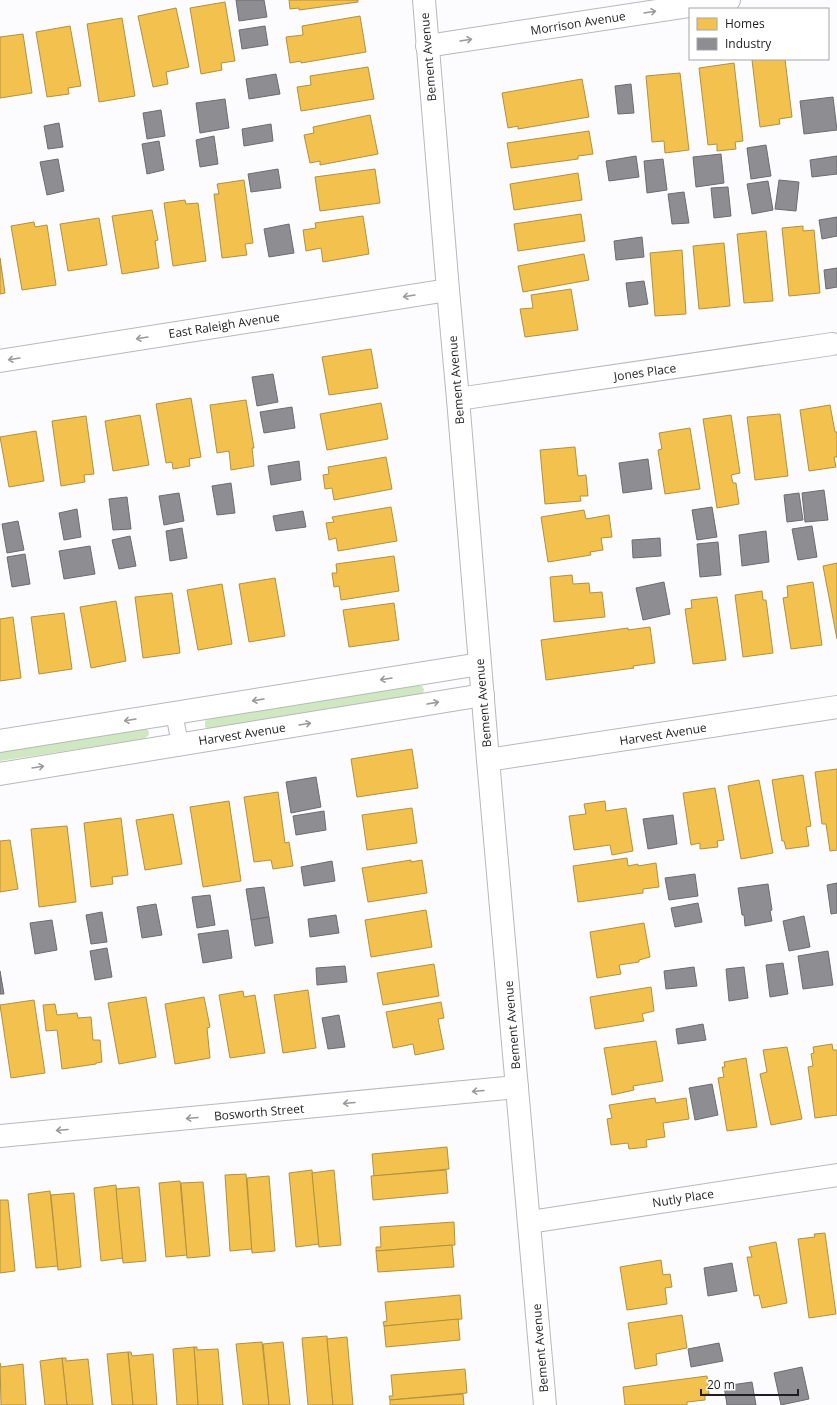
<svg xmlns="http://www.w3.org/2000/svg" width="837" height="1405" font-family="'Open Sans',sans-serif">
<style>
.green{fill:#d0e8c2}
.homes{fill:#f2c14e;stroke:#b29040}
.industry{fill:#8d8d92;stroke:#6c6c70}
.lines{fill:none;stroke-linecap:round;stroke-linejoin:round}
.lane-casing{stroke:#b8b8ba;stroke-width:18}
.street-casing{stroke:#b8b8ba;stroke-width:24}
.secondary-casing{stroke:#b8b8ba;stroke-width:24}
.lane{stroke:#fff;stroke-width:16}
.street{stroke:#fff;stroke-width:22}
.secondary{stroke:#fff;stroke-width:22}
.oneway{stroke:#9a9a9b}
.labels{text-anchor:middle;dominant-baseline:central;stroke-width:4;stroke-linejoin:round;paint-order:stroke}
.street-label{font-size:12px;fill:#1e1e21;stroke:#fff}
</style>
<rect width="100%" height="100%" fill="#fcfcfe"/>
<g class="green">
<polygon points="416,686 422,686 424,689 423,694 213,729 208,729 205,727 205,721 212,718"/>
<polygon points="141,729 147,729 149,732 149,735 144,739 0,761 0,751"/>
</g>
<g class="homes">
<polygon points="289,0 358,0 358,2 299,10 299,8 290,9"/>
<polygon points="225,2 235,61 221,63 222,70 201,74 190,8"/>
<polygon points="176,8 189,67 166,72 168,84 153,87 138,16"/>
<polygon points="360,16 366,52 301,63 301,61 290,63 286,37 303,35 302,26"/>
<polygon points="122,18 135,96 99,102 87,24"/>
<polygon points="70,26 81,86 68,88 69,94 47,97 36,32"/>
<polygon points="23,34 32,93 0,98 0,37"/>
<polygon points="757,59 785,59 792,117 779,119 780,124 760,127 752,60"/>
<polygon points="734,63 743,141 735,142 736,149 717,151 717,144 708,145 699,68"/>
<polygon points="368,67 374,99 301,111 297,87 311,85 310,76"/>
<polygon points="680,73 689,150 665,153 664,141 652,142 646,76"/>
<polygon points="582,79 589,117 518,129 518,126 508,128 502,93"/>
<polygon points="370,115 378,154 320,165 320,161 310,163 304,135 314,133 313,127"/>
<polygon points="589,131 593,154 578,156 578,159 511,168 507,143"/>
<polygon points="375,169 380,203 320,211 315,177"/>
<polygon points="578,173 582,200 514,210 510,184"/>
<polygon points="244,180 253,243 245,244 247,255 222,258 214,194 219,194 217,184"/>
<polygon points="185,200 186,204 198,203 206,261 173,266 164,203"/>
<polygon points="152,210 158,240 155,241 159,268 122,274 112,216"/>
<polygon points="581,214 585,241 518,251 514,224"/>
<polygon points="363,216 369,254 323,262 321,248 306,251 303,230 316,228 315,223"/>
<polygon points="99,218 107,265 68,271 60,224"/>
<polygon points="34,222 35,227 47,225 56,285 22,290 11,226"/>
<polygon points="803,226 803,231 814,230 820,293 789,296 782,228"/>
<polygon points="766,231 773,301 744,303 737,234"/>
<polygon points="724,243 730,306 699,309 693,246"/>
<polygon points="682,250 686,314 655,316 650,253"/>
<polygon points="584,254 589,280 523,292 518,266"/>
<polygon points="0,258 5,293 0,294"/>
<polygon points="571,289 578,330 525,337 520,309 533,308 531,295"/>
<polygon points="371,349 378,388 329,395 322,357"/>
<polygon points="191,398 201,457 189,459 190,466 173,469 172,462 166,463 156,404"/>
<polygon points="246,400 254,448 252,448 254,466 231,470 229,451 217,453 210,405"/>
<polygon points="381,403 388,439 327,450 320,414"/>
<polygon points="830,405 835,432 837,432 837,457 834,457 836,467 809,471 800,410"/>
<polygon points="780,414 788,476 755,480 747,417"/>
<polygon points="140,415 149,465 113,471 105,421"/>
<polygon points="731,415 740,473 731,475 733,483 736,483 739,504 717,508 703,419"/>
<polygon points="86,416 94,474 84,475 85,482 61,486 52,421"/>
<polygon points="690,428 700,489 665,494 658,450 662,449 659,433"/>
<polygon points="36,431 44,481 9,487 0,437"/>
<polygon points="575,447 578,476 586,475 588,496 580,496 581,501 545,504 540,450"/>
<polygon points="386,457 392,489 334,500 332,488 325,489 323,475 329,474 328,467"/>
<polygon points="391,507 397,541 338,551 336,538 329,540 326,523 334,522 332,517"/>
<polygon points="584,510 586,519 609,515 612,537 601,538 603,550 590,552 591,555 548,562 541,517"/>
<polygon points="394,556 399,591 341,600 339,586 334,587 332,573 337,573 336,564"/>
<polygon points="837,563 837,639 823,566"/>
<polygon points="572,575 573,584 589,583 590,593 602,592 605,617 554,622 550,577"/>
<polygon points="275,578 285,636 249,642 239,584"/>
<polygon points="813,582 822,645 791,649 783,598 788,597 787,586"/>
<polygon points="222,584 232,644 198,650 187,590"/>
<polygon points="762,591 763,600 766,600 773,653 743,657 735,595"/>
<polygon points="172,593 180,653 143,658 135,597"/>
<polygon points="717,597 726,660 693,664 685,609 692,608 691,600"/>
<polygon points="116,601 126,661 91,668 80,607"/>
<polygon points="394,603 399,640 349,647 343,610"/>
<polygon points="64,613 72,669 39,674 31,617"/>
<polygon points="13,617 21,678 0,681 0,619"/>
<polygon points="650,627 655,663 633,666 634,668 546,680 541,640 628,628 628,630"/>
<polygon points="412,749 418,788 357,797 351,759"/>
<polygon points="837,769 837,850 830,851 826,824 822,824 815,772"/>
<polygon points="803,775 811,826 806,827 809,846 786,849 784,841 782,841 772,780"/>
<polygon points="759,780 773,853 741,859 728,786"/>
<polygon points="715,788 724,840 717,841 718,847 700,849 700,843 691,845 683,793"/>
<polygon points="278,792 285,843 289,842 293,866 273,869 271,860 254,862 244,797"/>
<polygon points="229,801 241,881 203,887 190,807"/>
<polygon points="605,801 606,811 626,808 633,851 612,855 610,845 574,850 569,816 586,814 584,804"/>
<polygon points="412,808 417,843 367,850 362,815"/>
<polygon points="173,814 182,864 145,870 136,820"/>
<polygon points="121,818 128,875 112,877 113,884 91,887 84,823"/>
<polygon points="67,826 76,902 39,907 31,829"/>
<polygon points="10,840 18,889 0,892 0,841"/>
<polygon points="627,858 628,866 638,864 638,866 656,863 659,887 643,889 643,893 578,902 573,866"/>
<polygon points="411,860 411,862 422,860 427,893 368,902 362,868"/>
<polygon points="426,910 432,947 371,957 365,920"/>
<polygon points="644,923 650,957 639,960 639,962 619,965 621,974 597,978 590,932"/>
<polygon points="434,964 439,996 383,1005 377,973"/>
<polygon points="651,987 654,1011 642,1014 644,1021 595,1029 590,997"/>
<polygon points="308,990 316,1048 283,1053 274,995"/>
<polygon points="243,991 244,997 255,995 265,1053 230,1058 219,995"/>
<polygon points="146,997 156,1057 119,1064 108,1003"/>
<polygon points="204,997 210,1027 207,1028 210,1058 175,1064 165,1004"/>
<polygon points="34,1000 45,1073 11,1078 0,1005"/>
<polygon points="441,1002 444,1018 438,1019 444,1049 415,1055 413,1044 393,1048 386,1012"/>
<polygon points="55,1004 57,1015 77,1013 78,1018 91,1017 93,1040 100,1040 102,1062 96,1063 96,1064 62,1069 57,1030 46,1031 43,1005"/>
<polygon points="656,1041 663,1081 633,1086 634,1090 612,1095 604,1048"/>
<polygon points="832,1044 833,1050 837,1050 837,1115 815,1118 808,1067 813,1066 811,1054 814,1053 813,1047"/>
<polygon points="787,1047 802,1119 771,1125 760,1074 767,1072 763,1050"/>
<polygon points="746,1058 757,1127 727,1131 718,1078 724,1077 722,1067 725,1067 724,1062"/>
<polygon points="655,1098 656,1103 686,1098 689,1119 663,1123 665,1137 646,1140 647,1147 629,1149 628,1143 611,1145 607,1119 612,1118 609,1105"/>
<polygon points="447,1147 449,1169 374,1176 372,1154"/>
<polygon points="312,1170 319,1244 296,1247 289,1173"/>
<polygon points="334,1170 341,1245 319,1247 312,1173"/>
<polygon points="446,1170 448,1193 373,1200 371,1176"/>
<polygon points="246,1174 252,1249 230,1251 225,1175"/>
<polygon points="269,1176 275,1251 252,1253 247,1178"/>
<polygon points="180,1181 187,1255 166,1257 159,1183"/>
<polygon points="203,1182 210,1256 187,1258 181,1183"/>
<polygon points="116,1185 123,1258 101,1261 94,1188"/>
<polygon points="139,1187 146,1261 123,1263 116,1189"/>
<polygon points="50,1191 58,1266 36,1268 28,1194"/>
<polygon points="74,1193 81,1267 58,1270 51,1195"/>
<polygon points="0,1200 8,1200 15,1271 0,1273"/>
<polygon points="454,1222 455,1245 376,1251 376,1247 381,1247 380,1227"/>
<polygon points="825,1233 836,1314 809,1318 798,1239 815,1237 814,1234"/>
<polygon points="776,1242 787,1303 762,1308 759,1295 754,1296 747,1257 752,1257 749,1247"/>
<polygon points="452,1245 454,1267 378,1272 376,1251"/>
<polygon points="661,1260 663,1275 670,1274 672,1287 665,1288 667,1304 627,1310 620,1267"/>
<polygon points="460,1295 462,1319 384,1326 383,1322 387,1321 385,1302"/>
<polygon points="682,1315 687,1348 656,1354 657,1365 635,1369 628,1323"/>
<polygon points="458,1319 460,1340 386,1347 384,1326"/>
<polygon points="327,1336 333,1405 308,1405 302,1338"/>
<polygon points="347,1337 353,1405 333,1405 327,1339"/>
<polygon points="262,1342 269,1405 243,1405 236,1344"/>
<polygon points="283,1342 290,1405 269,1405 263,1344"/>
<polygon points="194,1347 197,1347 197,1350 218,1349 223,1405 198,1405"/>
<polygon points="194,1347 198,1405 177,1405 173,1349"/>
<polygon points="128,1352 131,1352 132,1356 153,1354 157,1405 133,1405"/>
<polygon points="128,1352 133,1405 112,1405 107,1354"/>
<polygon points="62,1358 66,1358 66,1361 88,1359 93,1405 67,1405"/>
<polygon points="62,1358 67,1405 45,1405 40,1361"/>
<polygon points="0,1363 1,1367 23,1364 26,1405 1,1405"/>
<polygon points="465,1369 467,1393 390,1400 389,1396 393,1396 391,1375"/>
<polygon points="707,1376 709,1394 705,1394 705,1400 687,1402 687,1405 625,1405 623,1387"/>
<polygon points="463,1394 464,1405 390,1405 390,1400"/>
</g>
<g class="industry">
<polygon points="236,0 264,0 267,17 239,21"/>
<polygon points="265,26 268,45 242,49 239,30"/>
<polygon points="276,74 280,94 249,99 246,79"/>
<polygon points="631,84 634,113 618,114 615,86"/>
<polygon points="833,97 837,130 804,134 800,101"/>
<polygon points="225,99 229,128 200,133 196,103"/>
<polygon points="161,110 165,136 147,139 143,113"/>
<polygon points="59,123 63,147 48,149 44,126"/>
<polygon points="271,124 273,141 244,146 242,129"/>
<polygon points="214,136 218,164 200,167 196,140"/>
<polygon points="159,141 164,170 147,174 142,144"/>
<polygon points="766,145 771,176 751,179 747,148"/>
<polygon points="721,154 724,183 696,187 693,157"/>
<polygon points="636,156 639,177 609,181 606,161"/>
<polygon points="837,156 837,174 812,177 810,160"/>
<polygon points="58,159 64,191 47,195 40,162"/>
<polygon points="663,159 667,190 647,193 644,161"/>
<polygon points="278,169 281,188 251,192 248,174"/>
<polygon points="779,180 799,182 796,211 775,209"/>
<polygon points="768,181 773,210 752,214 747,184"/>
<polygon points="728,187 731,216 714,218 711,188"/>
<polygon points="684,192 689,223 672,224 668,194"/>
<polygon points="837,217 837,236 822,239 819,220"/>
<polygon points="289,224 294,253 269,257 264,229"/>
<polygon points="642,237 644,257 616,260 614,241"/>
<polygon points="837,268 837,287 826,289 824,270"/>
<polygon points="644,281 648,304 629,307 626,283"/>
<polygon points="273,374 278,402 257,406 252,377"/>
<polygon points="292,407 295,428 264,433 260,412"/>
<polygon points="648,459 652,489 623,493 619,463"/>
<polygon points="299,461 301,480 271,485 268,466"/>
<polygon points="231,483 235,513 217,515 212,486"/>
<polygon points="824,490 828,520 805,522 802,493"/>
<polygon points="179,493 184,521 164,525 159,496"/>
<polygon points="799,493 803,520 787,522 784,495"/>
<polygon points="127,497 131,529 113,530 109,499"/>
<polygon points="712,507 717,537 697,540 692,510"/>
<polygon points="77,509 81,537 64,540 59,513"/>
<polygon points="303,511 306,527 276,531 273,516"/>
<polygon points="18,521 24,550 7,553 2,524"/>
<polygon points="812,526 817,557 798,560 792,529"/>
<polygon points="182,528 187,558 170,561 166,531"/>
<polygon points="766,531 769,562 742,566 739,535"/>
<polygon points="130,536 136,566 119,569 112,540"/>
<polygon points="660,538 661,556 633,558 632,540"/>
<polygon points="718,542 721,575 700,577 697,544"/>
<polygon points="90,546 95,574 64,579 59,551"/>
<polygon points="25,554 30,584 12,587 7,557"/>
<polygon points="664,582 670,614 643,620 636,588"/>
<polygon points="316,777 321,807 291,813 286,782"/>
<polygon points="324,811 326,830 296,835 293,816"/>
<polygon points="673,815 677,844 648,849 643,819"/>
<polygon points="332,861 335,881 304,886 301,867"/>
<polygon points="695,874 698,896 669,900 665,878"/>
<polygon points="837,883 837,913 831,914 827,885"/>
<polygon points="768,884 772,910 770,911 772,921 745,926 744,915 742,915 738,888"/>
<polygon points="264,887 269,917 251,920 246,889"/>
<polygon points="210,895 215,925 197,928 192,897"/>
<polygon points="698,903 702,922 675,927 671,908"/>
<polygon points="156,904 162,935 142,938 137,907"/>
<polygon points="102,912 107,942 91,944 86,915"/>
<polygon points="336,915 339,933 310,937 308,919"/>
<polygon points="804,916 810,947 789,951 783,921"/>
<polygon points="269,917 273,943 255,946 251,920"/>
<polygon points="52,920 57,950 35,954 30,923"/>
<polygon points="228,930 232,958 203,963 198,934"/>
<polygon points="107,948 112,977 95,980 90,951"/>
<polygon points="828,951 833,985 803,989 798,956"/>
<polygon points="783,963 788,994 770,997 766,965"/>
<polygon points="345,966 347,982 317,985 316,968"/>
<polygon points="694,967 697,986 666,989 664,971"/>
<polygon points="744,967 748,998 729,1001 726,969"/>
<polygon points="0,971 4,994 0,994"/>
<polygon points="339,1015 345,1047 328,1049 322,1018"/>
<polygon points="703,1024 706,1040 678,1044 676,1029"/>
<polygon points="712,1084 718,1115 695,1120 689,1088"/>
<polygon points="732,1263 737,1291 708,1296 704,1268"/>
<polygon points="719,1343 723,1361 691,1367 688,1349"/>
<polygon points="802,1367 809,1399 781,1405 774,1373"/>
<polygon points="752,1382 756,1405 727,1405 724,1386"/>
</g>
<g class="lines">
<defs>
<polyline id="lane" points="174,713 180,744"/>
<g id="street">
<polyline points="427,46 729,0"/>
<polyline points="0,361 448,290"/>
<polyline points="458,399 832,344"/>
<polyline points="0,741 480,664"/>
<polyline points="488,760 837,707"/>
<polyline points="0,774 483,695"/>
<polyline points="0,1136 517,1087"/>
<polyline points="530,1222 837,1175"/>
</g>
<polyline id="secondary" points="424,0 448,290 458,399 488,760 545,1405"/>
</defs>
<use href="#lane" class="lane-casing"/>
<use href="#street" class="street-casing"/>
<use href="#secondary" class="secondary-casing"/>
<use href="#lane" class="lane"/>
<use href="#street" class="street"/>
<use href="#secondary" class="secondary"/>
</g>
<defs><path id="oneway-shaft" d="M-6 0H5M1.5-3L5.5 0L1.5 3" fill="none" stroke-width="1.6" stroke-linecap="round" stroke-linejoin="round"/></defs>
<g class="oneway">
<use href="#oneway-shaft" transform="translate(650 12) rotate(-9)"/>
<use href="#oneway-shaft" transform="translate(466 40) rotate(-9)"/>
<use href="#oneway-shaft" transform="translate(409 296) rotate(171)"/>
<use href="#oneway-shaft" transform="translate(142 338) rotate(171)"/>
<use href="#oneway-shaft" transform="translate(14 359) rotate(171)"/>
<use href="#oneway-shaft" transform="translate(386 679) rotate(171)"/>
<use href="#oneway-shaft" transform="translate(258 700) rotate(171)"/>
<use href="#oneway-shaft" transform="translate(433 703) rotate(-10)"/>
<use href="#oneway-shaft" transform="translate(130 720) rotate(171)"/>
<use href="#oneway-shaft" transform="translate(305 724) rotate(-9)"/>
<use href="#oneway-shaft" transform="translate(38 767) rotate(-9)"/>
<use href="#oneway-shaft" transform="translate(478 1091) rotate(175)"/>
<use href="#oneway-shaft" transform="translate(349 1103) rotate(175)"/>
<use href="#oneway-shaft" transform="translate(192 1118) rotate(175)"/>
<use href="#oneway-shaft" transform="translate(62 1130) rotate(175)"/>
</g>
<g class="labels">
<g class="street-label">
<text transform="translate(578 23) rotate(-9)">Morrison Avenue</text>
<text transform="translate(428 57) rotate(-95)">Bement Avenue</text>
<text transform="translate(224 325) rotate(-9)">East Raleigh Avenue</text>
<text transform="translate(645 372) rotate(-8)">Jones Place</text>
<text transform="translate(456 380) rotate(-95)">Bement Avenue</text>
<text transform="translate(483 703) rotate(-95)">Bement Avenue</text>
<text transform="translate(242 734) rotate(-9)">Harvest Avenue</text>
<text transform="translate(663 734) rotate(-9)">Harvest Avenue</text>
<text transform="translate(512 1025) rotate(-95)">Bement Avenue</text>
<text transform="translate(259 1112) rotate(-5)">Bosworth Street</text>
<text transform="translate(683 1198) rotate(-9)">Nutly Place</text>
<text transform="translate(540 1348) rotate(-95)">Bement Avenue</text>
</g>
</g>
<rect x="689" y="8" width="140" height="52" fill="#ffffff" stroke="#a5a5a6"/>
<rect x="697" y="18" width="20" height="12" fill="#f2c14e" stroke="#a5a5a6"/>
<text x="725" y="28" font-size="12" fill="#1e1e21">Homes</text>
<rect x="697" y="38" width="20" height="12" fill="#8d8d92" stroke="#a5a5a6"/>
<text x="725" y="48" font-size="12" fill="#1e1e21">Industry</text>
<path d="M701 1389v6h97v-6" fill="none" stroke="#1e1e21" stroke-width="2"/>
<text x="707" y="1389" font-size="12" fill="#1e1e21" stroke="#ffffff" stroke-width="3" paint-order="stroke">20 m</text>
</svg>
